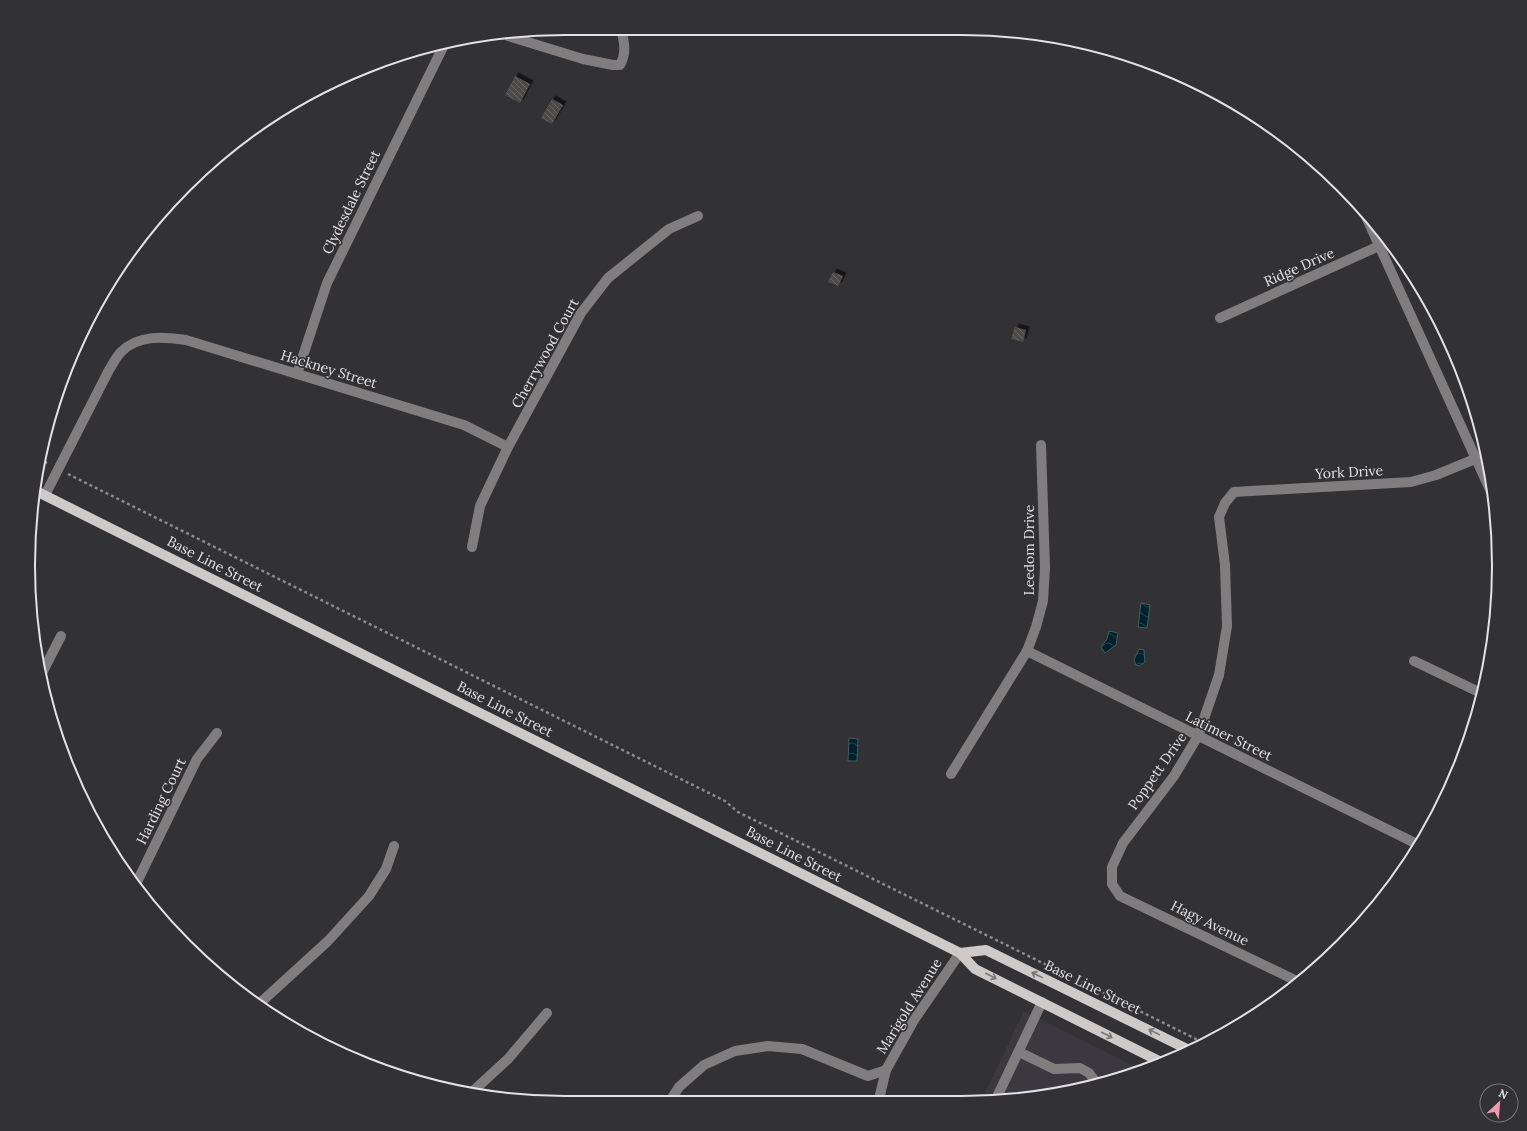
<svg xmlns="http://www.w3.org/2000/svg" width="1527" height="1131" font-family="Lora,serif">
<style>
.built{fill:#3b3840}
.water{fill:url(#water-waves);stroke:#455c64}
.building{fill:url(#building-back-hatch);filter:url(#shadow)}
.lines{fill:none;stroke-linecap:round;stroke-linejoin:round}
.path{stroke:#8c8b8d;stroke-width:2.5;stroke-dasharray:3 3;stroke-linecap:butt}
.minor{stroke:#7f7d7d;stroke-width:10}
.major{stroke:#cdcac9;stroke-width:10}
.oneway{stroke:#787676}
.labels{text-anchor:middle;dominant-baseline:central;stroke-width:3.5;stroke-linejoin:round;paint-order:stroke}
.street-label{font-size:14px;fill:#e3e2e4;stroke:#323133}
.rim{fill:none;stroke:#e3e2e4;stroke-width:2}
</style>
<defs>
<pattern id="water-waves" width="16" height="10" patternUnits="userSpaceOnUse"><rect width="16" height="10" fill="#01222d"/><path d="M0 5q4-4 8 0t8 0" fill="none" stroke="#26424b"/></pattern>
<pattern id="building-back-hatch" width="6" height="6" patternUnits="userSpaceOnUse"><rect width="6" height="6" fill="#4e4b4a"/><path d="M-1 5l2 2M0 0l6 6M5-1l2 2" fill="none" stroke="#676564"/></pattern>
<filter id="shadow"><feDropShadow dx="3.5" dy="-3.5" stdDeviation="0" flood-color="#0009"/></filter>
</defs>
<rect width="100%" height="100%" fill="#323133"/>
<polygon class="built" points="1024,1011 1140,1069 1032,1098 982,1099"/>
<g class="water">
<polygon points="1141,603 1150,605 1147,628 1138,627"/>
<polygon points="1109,631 1118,633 1116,645 1105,653 1101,647 1107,639"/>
<polygon points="1139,649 1144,650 1145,662 1139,666 1136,665 1134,660"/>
<polygon points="849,738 858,739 857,761 848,761"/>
</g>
<g class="building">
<polygon points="515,76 530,84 520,103 505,95"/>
<polygon points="552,99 563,105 552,124 541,118"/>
<polygon points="833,272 843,276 838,286 828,282"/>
<polygon points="1015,327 1026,330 1023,342 1011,339"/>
</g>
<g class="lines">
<g class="path">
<polyline points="39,459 49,464"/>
<polyline points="68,474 725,801 738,812 1202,1042"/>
</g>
<g class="minor">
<path d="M508,36L583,59L613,65H620C627,53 624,41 621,28"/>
<polyline points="1363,210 1491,492"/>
<polyline points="1220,318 1390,241"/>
<polyline points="297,374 327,283 443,47"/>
<path d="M45,495L109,370C113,364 116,357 121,352C139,334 164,337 186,340L464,425L508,447"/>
<polyline points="472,547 480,506 508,447 581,313 608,278 669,229 698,216"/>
<polyline points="1027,651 1419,845"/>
<polyline points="1414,661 1481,693"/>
<polyline points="40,677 61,636"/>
<polyline points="951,774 1027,651 1036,627 1043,601 1045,568 1041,445"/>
<polyline points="135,886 197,759 217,733"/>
<polyline points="1299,982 1120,896 1112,884 1112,867 1123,843 1174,776 1198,736 1219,675 1227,626 1225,565 1219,517 1225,503 1234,492 1411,482 1436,475 1475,459"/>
<polyline points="259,1004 328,941 369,896 386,869 394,846"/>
<polyline points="1019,1052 1054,1069 1080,1068 1089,1073 1095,1081"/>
<polyline points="472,1092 508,1059 547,1013"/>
<polyline points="879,1099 886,1070 914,1020 960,953"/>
<polyline points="996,1099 1042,1002"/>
<polyline points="670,1101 679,1087 704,1065 735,1051 768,1046 802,1049 868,1076 886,1070"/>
</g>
<g class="major">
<polyline points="36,491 960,953 975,969 1163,1063"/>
<polyline points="960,953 986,950 1189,1050"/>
</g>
</g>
<defs><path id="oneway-shaft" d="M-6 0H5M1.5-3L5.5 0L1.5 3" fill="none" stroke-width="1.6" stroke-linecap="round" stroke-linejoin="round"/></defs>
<g class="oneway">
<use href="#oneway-shaft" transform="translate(1037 975) rotate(-154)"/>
<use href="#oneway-shaft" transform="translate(991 976) rotate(27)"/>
<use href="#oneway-shaft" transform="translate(1154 1032) rotate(-154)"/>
<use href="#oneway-shaft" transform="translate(1107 1035) rotate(27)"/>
</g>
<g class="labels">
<g class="street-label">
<text transform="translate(351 202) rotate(-64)">Clydesdale Street</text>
<text transform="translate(1299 267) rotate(-24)">Ridge Drive</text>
<text transform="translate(545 353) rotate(-61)">Cherrywood Court</text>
<text transform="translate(329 369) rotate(17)">Hackney Street</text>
<text transform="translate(1349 472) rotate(-3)">York Drive</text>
<text transform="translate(1029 550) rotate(-90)">Leedom Drive</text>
<text transform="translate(215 564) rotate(27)">Base Line Street</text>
<text transform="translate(505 709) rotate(27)">Base Line Street</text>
<text transform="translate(1229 736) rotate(26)">Latimer Street</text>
<text transform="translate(1157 771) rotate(-55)">Poppett Drive</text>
<text transform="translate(161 801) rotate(-64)">Harding Court</text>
<text transform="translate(794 854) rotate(27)">Base Line Street</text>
<text transform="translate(1210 923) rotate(26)">Hagy Avenue</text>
<text transform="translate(1093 987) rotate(26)">Base Line Street</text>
<text transform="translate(909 1006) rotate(-58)">Marigold Avenue</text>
</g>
</g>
<path d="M0 0H1527V1131H0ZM565 35H962A530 530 0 0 1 1492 565V566A530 530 0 0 1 962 1096H565A530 530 0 0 1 35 566V565A530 530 0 0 1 565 35Z" fill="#323133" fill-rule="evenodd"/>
<path class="rim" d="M565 35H962A530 530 0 0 1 1492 565V566A530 530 0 0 1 962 1096H565A530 530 0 0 1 35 566V565A530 530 0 0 1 565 35Z"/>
<g transform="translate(1499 1103) rotate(26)"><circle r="19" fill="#323133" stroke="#79787a"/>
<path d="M0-3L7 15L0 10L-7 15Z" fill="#f19ab3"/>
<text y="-6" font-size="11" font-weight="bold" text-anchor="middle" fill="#e3e2e4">N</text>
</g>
</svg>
